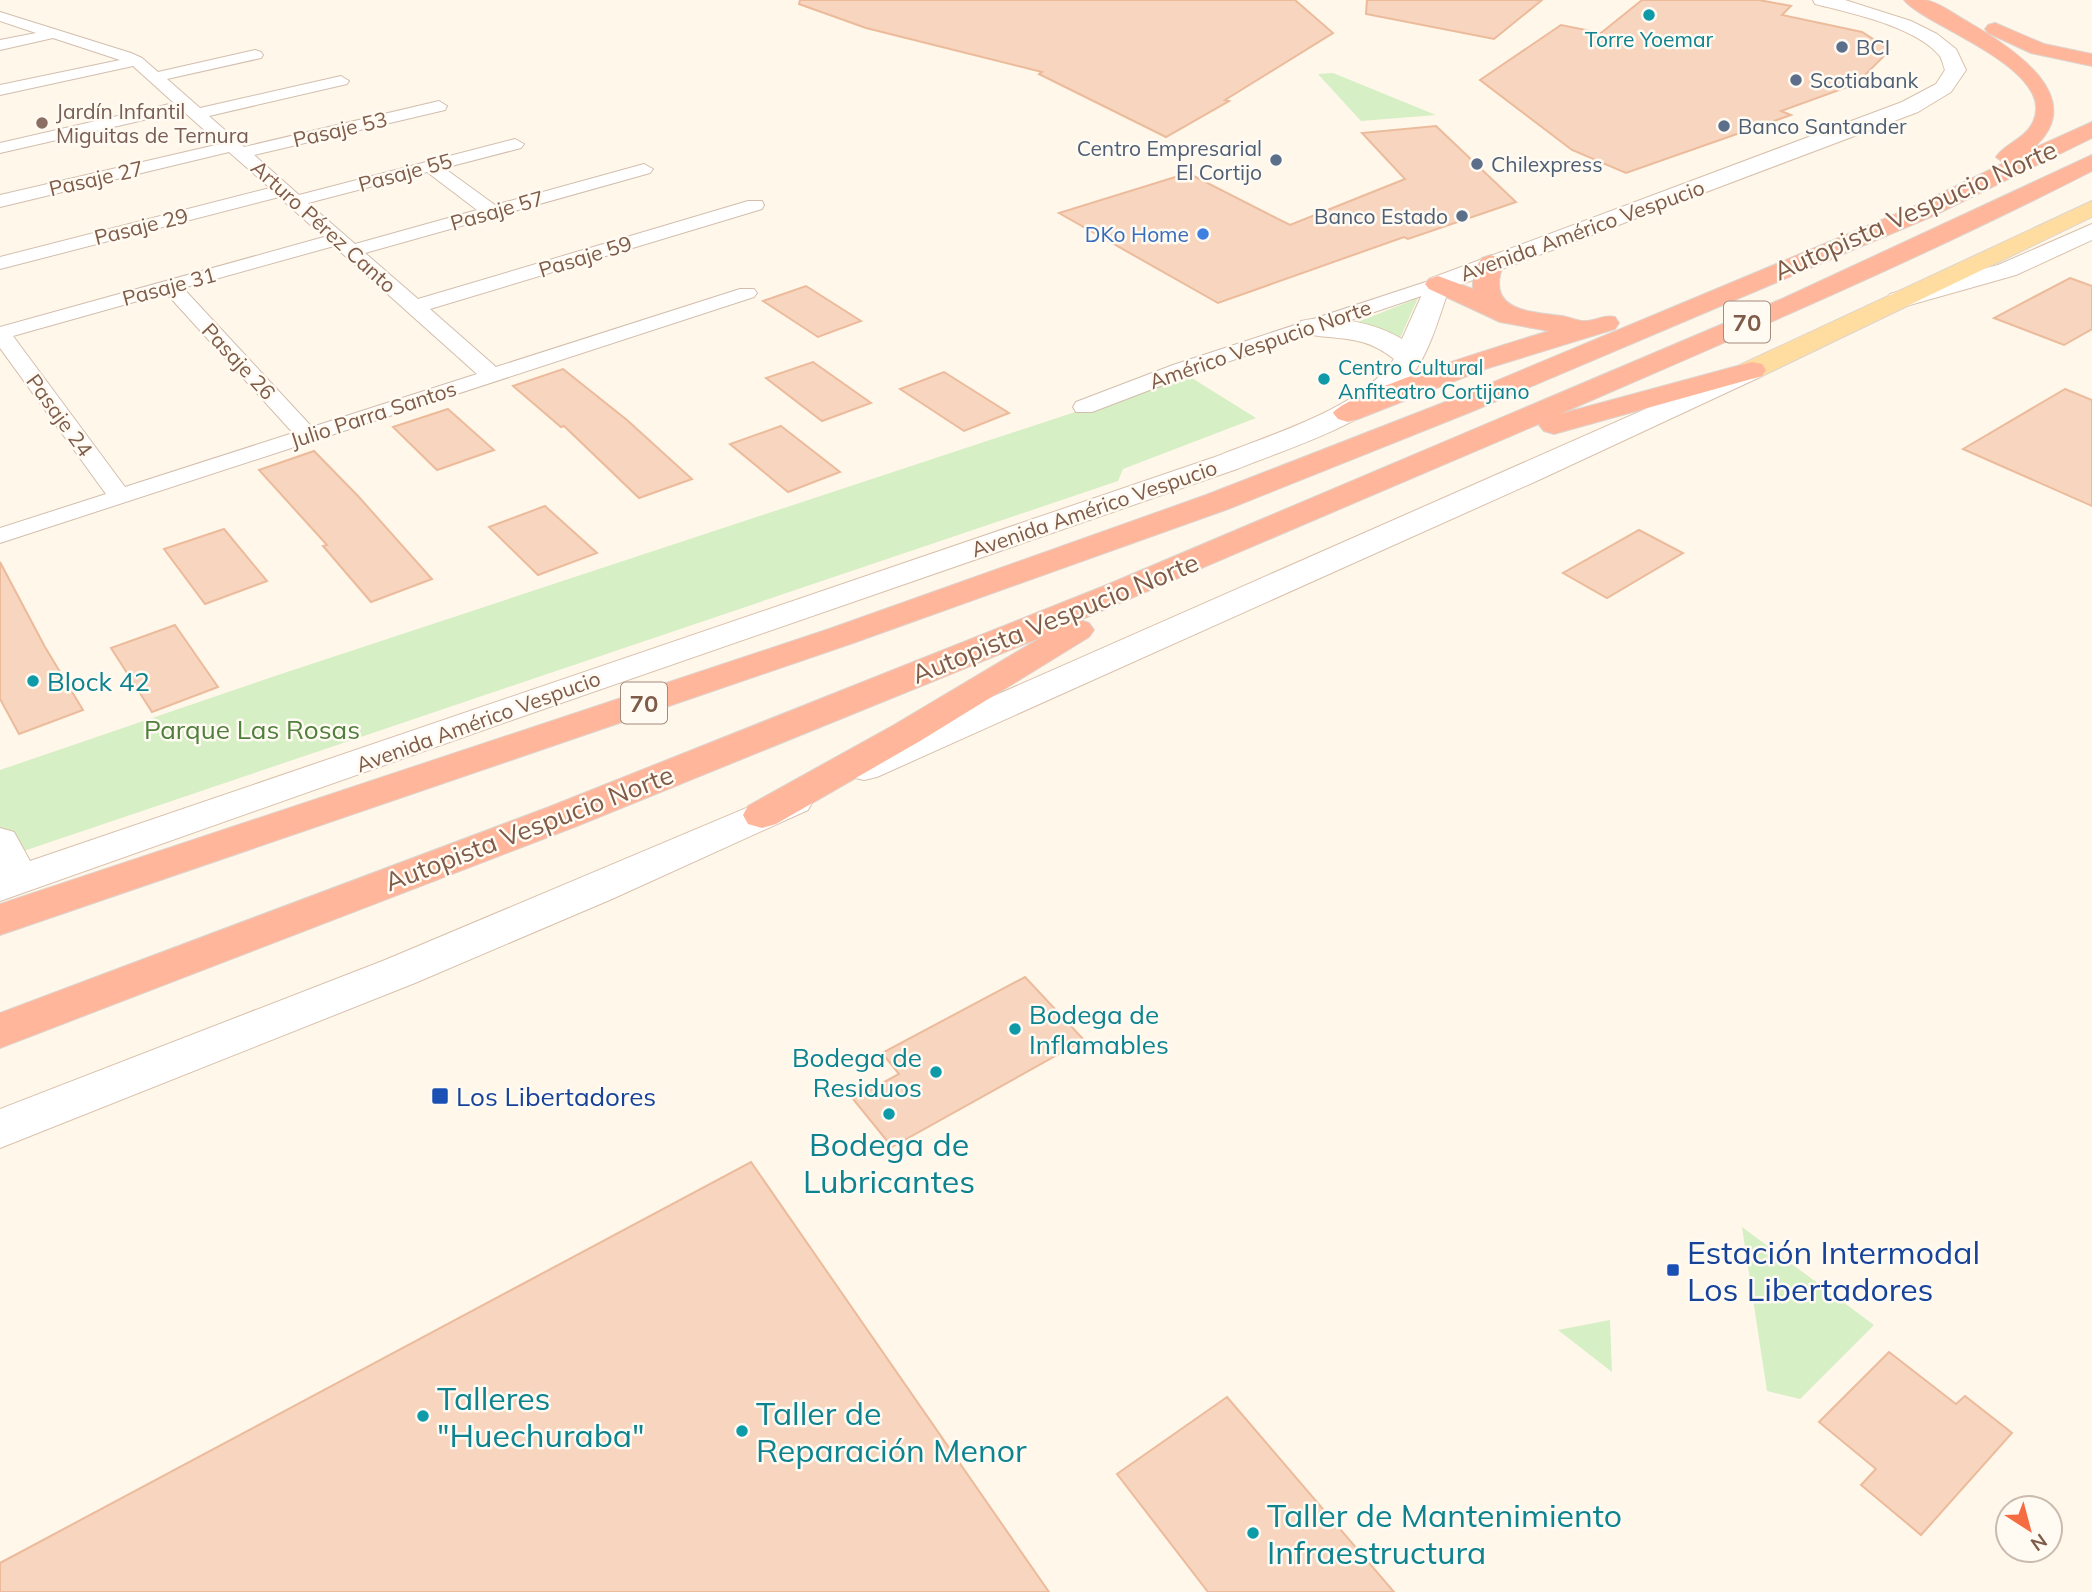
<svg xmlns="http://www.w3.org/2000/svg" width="2092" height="1592" font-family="Mulish,sans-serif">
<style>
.green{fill:#d6efc5}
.building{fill:#f7d5be;stroke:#ecbb9c;stroke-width:2}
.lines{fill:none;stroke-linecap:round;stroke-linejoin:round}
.street-casing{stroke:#d3bead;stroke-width:2}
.secondary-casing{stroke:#d9c1ac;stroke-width:2}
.primary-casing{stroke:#ddd5d0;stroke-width:2}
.highway-casing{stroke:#ddd5d0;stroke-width:2}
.street{fill:#fff;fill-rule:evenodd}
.secondary{fill:#fff;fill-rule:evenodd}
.primary{fill:#ffdda0;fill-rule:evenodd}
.highway{fill:#ffb69a;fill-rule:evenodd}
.culture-dot{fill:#0f9aa8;stroke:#fffaf2;stroke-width:2.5}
.service-dot{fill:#5c6f8a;stroke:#fffaf2;stroke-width:2.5}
.education-dot{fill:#8d6e63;stroke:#fffaf2;stroke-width:2.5}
.shop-dot{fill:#3f7fe0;stroke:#fffaf2;stroke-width:2.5}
.transit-dot{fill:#1a4fb4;stroke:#fffaf2;stroke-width:2.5}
.labels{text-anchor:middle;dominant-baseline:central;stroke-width:5;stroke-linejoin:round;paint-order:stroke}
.far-culture-label{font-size:21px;fill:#0d838f;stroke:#fffaf2}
.far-service-label{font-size:21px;fill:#4e5e75;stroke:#fffaf2;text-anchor:start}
.far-education-label{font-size:21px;fill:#785e54;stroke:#fffaf2;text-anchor:start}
.far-street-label{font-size:21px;fill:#7e5c49;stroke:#fffaf2}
.far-shop-label{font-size:21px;fill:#366cbe;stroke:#fffaf2;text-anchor:end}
.shield{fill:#fffaf2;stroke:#a58b7c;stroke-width:2}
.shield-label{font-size:24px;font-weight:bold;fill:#7e5c49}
.street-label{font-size:26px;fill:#7e5c49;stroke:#fffaf2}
.culture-label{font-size:26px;fill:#0d838f;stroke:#fffaf2;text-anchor:start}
.park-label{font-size:26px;fill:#4f7f3c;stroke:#fffaf2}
.transit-label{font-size:26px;fill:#164399;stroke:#fffaf2;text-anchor:start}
.near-culture-label{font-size:32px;fill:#0d838f;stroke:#fffaf2;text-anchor:start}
.near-transit-label{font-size:32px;fill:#164399;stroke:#fffaf2;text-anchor:start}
</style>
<rect width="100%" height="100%" fill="#fff7ea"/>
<g class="green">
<polygon points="1333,73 1436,115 1361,121 1318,74"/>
<polygon points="1418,298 1400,338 1379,328 1350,325"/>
<polygon points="1187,375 1256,418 1123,469 1118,481 0,859 0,770 272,677"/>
<polygon points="1742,1227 1874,1325 1800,1399 1767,1391"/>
<polygon points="1610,1320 1612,1372 1558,1330"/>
</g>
<g class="building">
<polygon points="800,0 1295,0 1333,33 1225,100 1229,101 1166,137 1039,74 1042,72 866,28 799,4"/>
<polygon points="1367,0 1542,0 1494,39 1366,14"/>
<polygon points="1642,0 1759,0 1791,6 1782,15 1862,32 1890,50 1856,84 1781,111 1791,115 1626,173 1572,150 1480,80 1561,25 1601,33"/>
<polygon points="1436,126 1516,202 1408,239 1404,237 1218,303 1059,213 1188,173 1290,225 1405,179 1362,133"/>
<polygon points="2070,278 2092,286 2092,329 2064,345 1994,318"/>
<polygon points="806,286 861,321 818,337 763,301"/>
<polygon points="813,362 871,403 822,421 766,378"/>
<polygon points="563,369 627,420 692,479 639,498 564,426 561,427 513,386"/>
<polygon points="944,372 1009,413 964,431 900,389"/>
<polygon points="2065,389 2092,400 2092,506 1963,449"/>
<polygon points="448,409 494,450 437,470 393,427"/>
<polygon points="781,426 840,472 788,492 730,444"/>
<polygon points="314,451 358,496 432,579 371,602 323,546 327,545 259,470"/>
<polygon points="545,506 597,553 538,575 489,527"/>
<polygon points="224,529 267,581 205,604 164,549"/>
<polygon points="1639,530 1683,553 1607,598 1563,573"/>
<polygon points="0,562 45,647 83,710 19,734 0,699"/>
<polygon points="175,625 218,687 152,712 111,648"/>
<polygon points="1025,977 1084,1040 892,1147 853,1099 899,1074 882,1053"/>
<polygon points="751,1162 1049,1592 0,1592 0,1563"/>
<polygon points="1889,1352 1956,1404 1965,1396 2012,1433 1921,1535 1861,1485 1876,1469 1819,1422"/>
<polygon points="1227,1397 1394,1592 1208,1592 1117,1474"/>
</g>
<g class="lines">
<defs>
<g id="street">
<path d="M0,12L131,53L142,58L158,72L255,50L261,52L263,55L261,58L167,79L200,108L341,76L349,81L347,84L209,116L244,147L439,101L447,106L445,110L254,155L299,195L515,139L524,144L521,148L444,168L495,205L644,164L653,169L650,173L365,253L418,299L748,201H762L764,205L762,209L430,309L496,367L740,289H754L757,293L754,297L0,543V528L106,494L0,348V327L324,237L279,197L0,269V257L270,188L229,152L0,207V195L220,144L183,111L0,153V143L174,103L133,66L0,95V85L120,60L53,38L0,50V40L36,33L0,21ZM427,172L477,210L355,244L308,203ZM334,246L344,255L477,374L312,427L183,288ZM166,293L293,433L125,487L13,336Z"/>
<polygon points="1438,278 1445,280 1448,284 1445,288 1189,375 1092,412 1076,412 1073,407 1076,402 1173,365"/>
</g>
<g id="secondary">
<path d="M1813,0H1845L1911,21L1937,34L1956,49L1966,70L1951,92L1918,112L1449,289C1438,319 1429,357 1407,381C1367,425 1291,447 1237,469L515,719L0,901V828L14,832L30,861L1215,457C1271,434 1359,410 1394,359C1362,333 1337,341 1301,333L1298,327L1301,321C1333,314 1375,323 1402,339L1429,279L1902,102L1936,84L1945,70C1943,65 1942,58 1939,55C1914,26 1850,13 1815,4Z"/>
<polygon points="2092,224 2092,240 2016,275 1899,308 1890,306 1886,300 1890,294 1998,265"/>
<polygon points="1750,363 1760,365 1764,371 1760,377 1541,479 877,777 864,780 851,777 845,768 851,759"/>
<polygon points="794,788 808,792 813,801 808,810 612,899 415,983 0,1148 0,1109 385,960"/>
</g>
<polygon id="primary" points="2092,201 2092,217 1760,377 1750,379 1740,377 1736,371 1740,365"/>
<g id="highway">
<path d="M1904,0C1910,0 1918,0 1925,0C1939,2 1955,15 1968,22C2011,47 2092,98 2032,149L2092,122V138L1933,216L1473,411L1228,509L853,643L0,935V904L829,629L1206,495L1453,399L1915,206L2004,163L1996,157C2005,144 2024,139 2032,124C2062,70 1924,26 1904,0Z"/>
<polygon points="1995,23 2044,44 2092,54 2092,66 2031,53 1988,33 1985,29 1988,25"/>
<path d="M2092,155V171C1918,260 1739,336 1560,414L1752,362L1762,364L1766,370L1762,376L1554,434L1544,431L1539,425L1541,423L1080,620L1089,623L1094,630L1089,637L920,741L776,824L762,828L748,824L743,815L748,806L894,725L1042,637L577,826L0,1048V1013L549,807L1109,584L1784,298Z"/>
<path d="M1491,255L1500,258L1504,263C1484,310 1528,312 1562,316C1569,317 1578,321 1583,321C1595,322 1603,314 1615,317L1619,323L1615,329L1485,369L1358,419L1348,422L1338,419L1333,413C1348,392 1516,341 1549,331L1500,322L1429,289L1425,284L1429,279L1438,276L1473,289C1472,277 1475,267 1482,258Z"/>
</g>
</defs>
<use href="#street" class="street-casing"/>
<use href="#secondary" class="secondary-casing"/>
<use href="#primary" class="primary-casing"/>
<use href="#highway" class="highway-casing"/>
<use href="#street" class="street"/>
<use href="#secondary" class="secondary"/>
<use href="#primary" class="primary"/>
<use href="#highway" class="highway"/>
</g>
<g class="culture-dot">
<circle cx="1649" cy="15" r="7"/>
<circle cx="1324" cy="379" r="7"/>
<circle cx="33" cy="681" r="7"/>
<circle cx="1015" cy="1029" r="7"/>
<circle cx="936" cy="1072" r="7"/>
<circle cx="889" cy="1114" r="7"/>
<circle cx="423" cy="1416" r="7"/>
<circle cx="742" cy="1431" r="7"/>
<circle cx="1253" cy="1533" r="7"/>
</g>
<g class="service-dot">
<circle cx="1842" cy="47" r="7"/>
<circle cx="1796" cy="80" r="7"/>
<circle cx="1724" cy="126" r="7"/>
<circle cx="1276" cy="160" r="7"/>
<circle cx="1477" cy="164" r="7"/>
<circle cx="1462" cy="216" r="7"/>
</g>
<circle class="education-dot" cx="42" cy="123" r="7"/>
<circle class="shop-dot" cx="1203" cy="234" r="7"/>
<g class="transit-dot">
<rect x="431" y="1087" width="18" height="18" rx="3.5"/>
<rect x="1666" y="1263" width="14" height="14" rx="3.5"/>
</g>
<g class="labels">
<g class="far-culture-label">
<text x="1649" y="39">Torre Yoemar</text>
<text x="1338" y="367" text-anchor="start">Centro Cultural<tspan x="1338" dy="24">Anfiteatro Cortijano</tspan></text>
</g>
<g class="far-service-label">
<text x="1856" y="47">BCI</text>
<text x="1810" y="80">Scotiabank</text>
<text x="1738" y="126">Banco Santander</text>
<text x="1262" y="148" text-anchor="end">Centro Empresarial<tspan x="1262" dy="24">El Cortijo</tspan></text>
<text x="1491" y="164">Chilexpress</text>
<text x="1448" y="216" text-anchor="end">Banco Estado</text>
</g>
<g class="far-education-label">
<text x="56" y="111">Jardín Infantil<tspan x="56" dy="24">Miguitas de Ternura</tspan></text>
</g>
<g class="far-street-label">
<text transform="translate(340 129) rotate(-13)">Pasaje 53</text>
<text transform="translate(405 172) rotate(-15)">Pasaje 55</text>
<text transform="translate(96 178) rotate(-13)">Pasaje 27</text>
<text transform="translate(497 210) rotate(-16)">Pasaje 57</text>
<text transform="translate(141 226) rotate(-14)">Pasaje 29</text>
<text transform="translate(324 226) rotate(42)">Arturo Pérez Canto</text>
<text transform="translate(1582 230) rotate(-20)">Avenida Américo Vespucio</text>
<text transform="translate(585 256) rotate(-17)">Pasaje 59</text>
<text transform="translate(169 286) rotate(-15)">Pasaje 31</text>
<text transform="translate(1260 344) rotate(-19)">Américo Vespucio Norte</text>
<text transform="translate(239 361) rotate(47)">Pasaje 26</text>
<text transform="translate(373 414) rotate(-18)">Julio Parra Santos</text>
<text transform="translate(60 415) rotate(54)">Pasaje 24</text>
<text transform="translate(1094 508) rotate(-19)">Avenida Américo Vespucio</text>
<text transform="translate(478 721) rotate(-20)">Avenida Américo Vespucio</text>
</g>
<g class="far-shop-label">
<text x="1189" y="234">DKo Home</text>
</g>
<g class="shield">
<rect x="1724" y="301.5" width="46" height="41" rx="5"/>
<rect x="621" y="682.5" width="46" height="41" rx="5"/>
</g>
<g class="shield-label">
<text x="1747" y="322">70</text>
<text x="644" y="703">70</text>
</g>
<g class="street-label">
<text transform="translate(1915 210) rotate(-24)">Autopista Vespucio Norte</text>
<text transform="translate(1055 618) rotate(-22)">Autopista Vespucio Norte</text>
<text transform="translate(529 828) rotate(-21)">Autopista Vespucio Norte</text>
</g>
<g class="culture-label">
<text x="47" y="681">Block 42</text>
<text x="1029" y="1014">Bodega de<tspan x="1029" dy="30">Inflamables</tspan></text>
<text x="922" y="1057" text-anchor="end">Bodega de<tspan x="922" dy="30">Residuos</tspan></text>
</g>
<g class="park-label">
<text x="252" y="729">Parque Las Rosas</text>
</g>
<g class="transit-label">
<text x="456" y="1096">Los Libertadores</text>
</g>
<g class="near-culture-label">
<text x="889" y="1144" text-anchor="middle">Bodega de<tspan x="889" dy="37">Lubricantes</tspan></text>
<text x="437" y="1398">Talleres<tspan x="437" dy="37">"Huechuraba"</tspan></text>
<text x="756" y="1413">Taller de<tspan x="756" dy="37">Reparación Menor</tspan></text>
<text x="1267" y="1515">Taller de Mantenimiento<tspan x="1267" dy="37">Infraestructura</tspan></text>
</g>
<g class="near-transit-label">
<text x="1687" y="1252">Estación Intermodal<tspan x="1687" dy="37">Los Libertadores</tspan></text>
</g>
</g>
<g transform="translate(2029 1529) rotate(144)"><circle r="33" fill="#fffaf2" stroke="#cbbbae" stroke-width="2"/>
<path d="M0-5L12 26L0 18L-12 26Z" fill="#f56c42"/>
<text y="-10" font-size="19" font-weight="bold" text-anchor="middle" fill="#7e5c49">N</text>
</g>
</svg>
